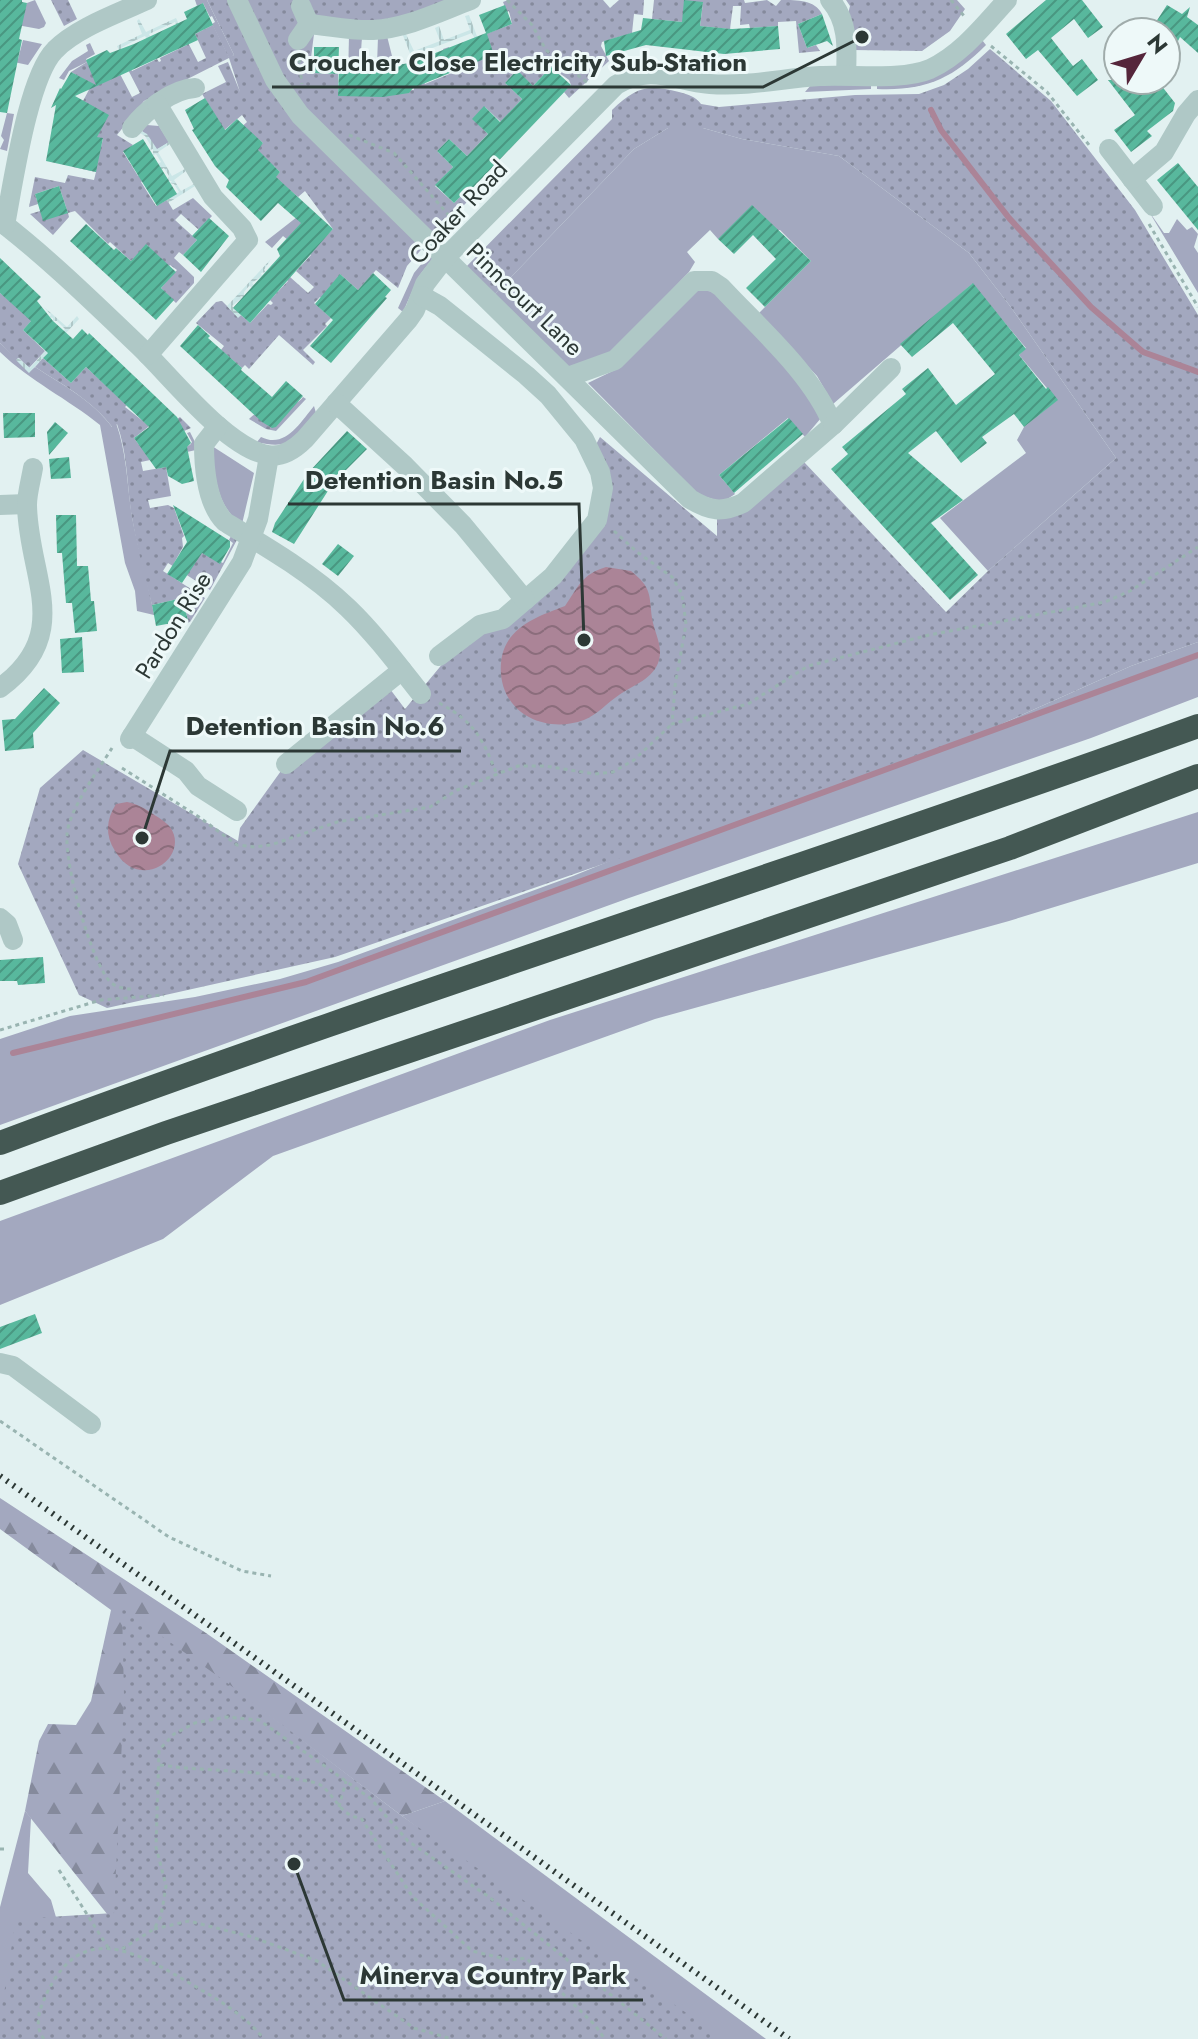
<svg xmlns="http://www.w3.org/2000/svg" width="1198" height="2039" font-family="Jost,sans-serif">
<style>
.grass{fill:#a3a8bf}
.forest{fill:url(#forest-firs)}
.park{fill:url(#park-dots)}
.plaza{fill:url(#plaza-grid)}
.water{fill:url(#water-waves)}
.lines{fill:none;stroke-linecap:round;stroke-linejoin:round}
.stream{stroke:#ab8497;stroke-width:6}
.building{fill:url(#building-hatch)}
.path{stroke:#99b4b1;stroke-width:3;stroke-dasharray:4 4;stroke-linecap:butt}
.minor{stroke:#afc8c6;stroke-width:20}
.highway{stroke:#445853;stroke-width:24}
.rail{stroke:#2c3835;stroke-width:6;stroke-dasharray:2 6;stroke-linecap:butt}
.labels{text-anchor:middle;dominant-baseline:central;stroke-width:6;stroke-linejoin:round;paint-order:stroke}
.street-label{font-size:24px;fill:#2c3835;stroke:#eef9f9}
.leader{fill:none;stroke:#2c3835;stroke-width:3}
.callout-dot{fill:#2c3835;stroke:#eef9f9;stroke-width:3}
.callout-label{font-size:26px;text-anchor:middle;font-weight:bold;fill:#2c3835;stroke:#eef9f9;stroke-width:6;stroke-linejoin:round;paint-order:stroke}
</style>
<defs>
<pattern id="forest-firs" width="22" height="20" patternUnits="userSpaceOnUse" patternTransform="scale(2)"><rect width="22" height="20" fill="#a3a8bf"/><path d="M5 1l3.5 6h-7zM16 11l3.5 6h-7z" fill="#858a9c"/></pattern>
<pattern id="park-dots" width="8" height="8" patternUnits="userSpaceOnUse" patternTransform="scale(2)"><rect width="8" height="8" fill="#a3a8bf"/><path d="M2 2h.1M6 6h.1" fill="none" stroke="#858a9c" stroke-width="1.8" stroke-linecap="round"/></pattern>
<pattern id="plaza-grid" width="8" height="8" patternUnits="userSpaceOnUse" patternTransform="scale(2)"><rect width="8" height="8" fill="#cbe6e7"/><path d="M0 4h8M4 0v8" fill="none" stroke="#aec6c7"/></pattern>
<pattern id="water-waves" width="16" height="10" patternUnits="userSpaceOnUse" patternTransform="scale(2)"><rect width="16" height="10" fill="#ab8497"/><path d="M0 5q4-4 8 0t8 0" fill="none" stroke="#8b6d7c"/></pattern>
<pattern id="building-hatch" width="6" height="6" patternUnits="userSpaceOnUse" patternTransform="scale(2)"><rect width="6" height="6" fill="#58b89d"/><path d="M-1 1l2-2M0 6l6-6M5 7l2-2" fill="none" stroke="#499781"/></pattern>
</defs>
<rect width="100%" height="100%" fill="#e2f1f1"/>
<g class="grass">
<polygon points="35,0 46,23 44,27 39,29 17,25 27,3"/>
<polygon points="195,0 207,0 234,55 229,58 212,24 215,22 212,16 210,17 203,3 197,6"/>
<polygon points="349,36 362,37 360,66 348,78"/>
<polygon points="387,36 395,68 380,71 380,65 377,65 378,37"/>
<polygon points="23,40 42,44 28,65 9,61 10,58 18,59"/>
<path d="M982,40L986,45C952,79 925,91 877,89V84Z"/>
<polygon points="90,43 95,54 86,59 87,62 69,71 64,80 59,78 72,61 88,51 86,45"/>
<polygon points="871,83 871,89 805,92 811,85"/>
<polygon points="7,113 14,114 7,151 0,149 4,140 1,136"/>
<polygon points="147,125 159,126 169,142 157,150 142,131"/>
<polygon points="668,128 703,128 742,139 839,156 969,253 1010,306 1116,458 988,571 940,518 1026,453 1017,440 1024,427 1057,400 1019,355 1026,348 972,284 833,404 817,376 758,314 811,261 780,230 718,239 710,230 687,252 695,262 689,272 620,344 609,353 566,371 491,298 634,149"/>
<polygon points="1148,210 1164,233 1169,233 1177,219 1187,230 1192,227 1198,234 1194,247 1198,253 1198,293"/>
<polygon points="297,217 302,222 294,238 288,240 283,236 272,248 265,242"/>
<polygon points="433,250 433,258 419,276 403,312 398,308 414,273"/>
<polygon points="697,290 718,292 808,392 821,418 805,437 788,418 719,475 735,494 723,502 699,495 588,383 621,367"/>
<path d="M0,343L29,372L35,367C63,385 92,400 112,427L116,423C127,453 127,485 132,517C138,550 148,582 154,615L137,611L135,591L125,563L100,425C68,399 30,381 0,352Z"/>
<path d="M314,406L316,413C295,437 292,451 257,442L261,437C285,449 300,423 314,406Z"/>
<path d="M212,446L254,473L242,524C216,507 215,475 212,446Z"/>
<polygon points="1198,642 1198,697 1091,738 629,898 0,1125 0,1039 70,1016 195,997 280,979 338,962 573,876 676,834 986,731 1131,666"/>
<polygon points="1198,812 1198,863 1009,921 655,1019 273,1156 163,1239 0,1305 0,1221 550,1020"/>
<polygon points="445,1801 766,2039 702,2039 402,1816"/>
<polygon points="25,1811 31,1818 28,1873 51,1900 62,1938 29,2039 0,2039 0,1907"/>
</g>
<polygon class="forest" points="0,1498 206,1633 445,1801 402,1816 226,1683 127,1939 25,1811 39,1741 48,1724 76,1725 91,1701 111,1610 0,1529"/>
<g class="park">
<polygon points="51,0 68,0 77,19 64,26"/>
<polygon points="207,0 232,0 271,81 426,244 407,266 398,288 376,270 358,290 340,274 338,312 320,297 314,303 331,318 325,324 327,326 303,350 315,362 313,365 279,335 249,369 245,365 242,368 221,350 224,346 196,323 216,302 222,301 238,317 241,315 250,323 268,304 271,305 273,303 270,300 288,281 278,271 281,269 308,293 314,287 296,271 311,255 302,246 313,251 333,229 305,191 298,197 291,191 264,189 280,172 274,166 243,165 263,143 257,138 226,141 247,122 242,115 223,131 194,129 193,126 214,113 202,94 226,82 218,66 228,62 240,92 229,58 144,101 117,135 133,145 123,152 138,176 151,175 141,182 156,206 167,200 173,210 193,198 212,216 199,230 181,214 175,220 197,240 183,255 179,252 174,258 194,277 194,283 176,303 161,288 177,270 170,265 154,282 153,251 147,245 131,261 110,242 108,244 75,211 68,213 69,217 53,235 30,214 40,211 68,213 59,186 35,194 38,204 29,207 35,177 65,183 68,175 94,180 96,172 73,167 78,143 101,147 103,139 79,133 83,101 92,84 71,72 87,62 98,84 120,74 132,97 140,93 123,60 126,58 132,71 157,59 159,62 161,61 160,58 187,45 182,31 198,62 206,58 195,34 213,25 229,57 234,55"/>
<polygon points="241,0 450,0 393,20 314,34 311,58 314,73 338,74 338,96 414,90 409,63 415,60 425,84 452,73 443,49 449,47 458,69 481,47 488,63 496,61 486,34 512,24 509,11 507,12 503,2 508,0 603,0 610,8 619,0 644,0 643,15 634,14 632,33 602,42 601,46 609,61 569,98 564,92 571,85 569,80 551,67 533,86 516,71 505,83 522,99 501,122 485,107 473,119 488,134 467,156 449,139 437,151 453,167 435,186 454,203 461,196 468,201 431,238 305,114"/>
<path d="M654,0H744L745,3L767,0L776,6L781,0C798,0 815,0 822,14L798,24L807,48L816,45L820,51L799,53L796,21L778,22V26L750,28L749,24L740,25L741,6H733L730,29L700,26L703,3L682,22L652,19Z"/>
<polygon points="846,0 957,0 965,9 950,31 922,51 853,50 848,14 850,6"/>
<path d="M990,49L1051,101L1135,210L1198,315V642L1131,666L986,731L335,957L107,1008L79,995L18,864L40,788L83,750L238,841L240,828L286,764L390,689L405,709L444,662L503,619L597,521L592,452L600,437L717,536V517L804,462L946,612L988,571L1116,458L1010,306L969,253L839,156L742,139L703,128H668L634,149L491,298L463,270L612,119V110C636,87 647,84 679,92C689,95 695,96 701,104L719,107L855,95L919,94L944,85L968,69Z"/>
<polygon points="0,293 33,319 23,330 45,351 29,368 19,358 16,360 0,343"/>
<path d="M43,358L71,383L86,367L127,405L125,407L148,425V427L134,438L139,445L180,417L191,428L184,431L168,456L190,445L192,442L187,433L190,432L197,446L196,450L141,462L143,471L166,467L171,496L148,500L150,508L168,505L174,508L184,536L182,538L183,547L174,563L202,553L223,563L233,543L229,540L232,534L238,538L210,590L168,563L163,571L205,598L190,622L179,625L178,623L188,620L182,598L152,605C144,574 136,543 131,512C127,482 127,452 117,424L113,428C92,400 63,385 35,367Z"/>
<path d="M303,397L306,399L276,431L266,429L249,419C263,404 294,411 303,397Z"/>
<polygon points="122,1608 226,1682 402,1816 724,2039 0,2039 0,2019 16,1919 114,1913 124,1696"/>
</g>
<g class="plaza">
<polygon points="469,15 481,47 479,48 472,33 414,55 415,60 413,61 402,33 405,32 414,51 440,41 435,28 439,26 444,40 470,30 465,16"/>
<polygon points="176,18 182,31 180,32 175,22 149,34 154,45 151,46 145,36 136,40 121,48 126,58 123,60 117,46 142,34 137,21 139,19 146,32"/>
<polygon points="140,130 147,134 157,149 169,142 170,144 158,152 172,176 185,169 186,171 174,180 181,191 194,184 195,186 168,203 167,200 179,192 174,184 170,183 172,181 168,181 169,176 164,168 151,175 148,170 161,162 156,154 153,155 153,149 150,150 151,146 145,136 138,132"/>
<polygon points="271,259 264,270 266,272 261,273 262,276 252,283 260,291 249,286 244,292 244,297 240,296 242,298 232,306 241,315 238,318 227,306"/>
<polygon points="44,307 67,327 77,316 79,319 29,373 16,360 18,358 30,368 65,329 57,321 53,321 53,318 49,317 51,315"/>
</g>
<g class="water">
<path d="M606,567L631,571C652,588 649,594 652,618C654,632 663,645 659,660C654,679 633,685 619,695C607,703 597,715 584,720C543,735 497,711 501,663C504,628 536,617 565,606C578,587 582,574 606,567Z"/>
<path d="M127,802C137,804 142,807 150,812C157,817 164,820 170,827C191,856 141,894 115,851C105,835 106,820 116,804Z"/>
</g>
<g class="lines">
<g class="stream">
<polyline points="931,110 941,130 1009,218 1091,307 1143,352 1198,372"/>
<polyline points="13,1053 306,982 1198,655"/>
</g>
</g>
<g class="building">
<polygon points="0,0 22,0 22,2 27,3 19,39 22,40 7,113 0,112"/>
<polygon points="684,0 703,2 700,26 732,29 778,26 780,49 724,54 646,45 606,56 604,41 641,30 643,18 682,22"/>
<polygon points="1046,0 1082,0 1103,27 1088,38 1074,19 1051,38 1073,66 1082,59 1098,80 1077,96 1038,50 1026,59 1006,34"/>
<polygon points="203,3 213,25 195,34 198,40 75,96 109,115 97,137 103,138 96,172 46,161 56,105 51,108 60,88 61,89 71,72 96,85 86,60 107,50 110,53 134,44 187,19 184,12"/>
<polygon points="505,5 512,24 487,34 494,55 413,88 409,93 383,97 338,96 339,65 382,67 410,63 486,33 479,15"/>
<polygon points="1167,5 1182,14 1190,7 1187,17 1198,25 1198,53 1180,37 1178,41 1154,25"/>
<polygon points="822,14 833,46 827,41 807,48 798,24"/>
<polygon points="314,47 339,47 338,74 314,73"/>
<polygon points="551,67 571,85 463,198 461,196 454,203 435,185 453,167 437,151 449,139 467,156 488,134 472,119 484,106 500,122 522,99 505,83 517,70 533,86"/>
<polygon points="1108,80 1157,80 1175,103 1173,111 1147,131 1152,136 1131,152 1114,130 1135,115"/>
<polygon points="205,98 225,130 237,119 263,143 258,150 280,172 276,177 333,229 250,323 233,308 280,256 277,249 301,223 278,203 261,221 226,187 229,180 215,166 192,130 194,129 185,110"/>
<polygon points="143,139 177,194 157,206 123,151"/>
<polygon points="1178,163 1198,187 1198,230 1157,180"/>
<polygon points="59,186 68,213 43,221 35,194"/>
<polygon points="752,205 811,261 765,307 746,288 776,259 753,235 734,254 718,239"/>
<polygon points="209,218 229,236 201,272 183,255 197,240 192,236"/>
<polygon points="86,224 114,250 116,248 131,261 146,244 176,272 161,288 174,300 156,320 70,241"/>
<polygon points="0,258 41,297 37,301 53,321 73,339 82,329 88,335 89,333 177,417 191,443 187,447 194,481 182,484 168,476 166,467 156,469 134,438 149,427 86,367 71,383 43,358 48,353 23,330 31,321 0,293"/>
<polygon points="373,273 391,290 385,297 387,298 331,363 310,346 333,320 315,304 340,274 358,290"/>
<polygon points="973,283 1026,349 1019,355 1046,389 1048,387 1058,400 1024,427 1014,414 982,437 987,443 961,463 936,431 908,453 963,500 931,523 978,575 950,600 831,469 848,454 842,447 906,394 902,389 928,368 956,405 995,374 953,323 912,357 900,344"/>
<polygon points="198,325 210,336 208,338 242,368 241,370 272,397 286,381 303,396 276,427 272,428 262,422 180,346"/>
<polygon points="3,413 35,413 35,437 4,438"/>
<polygon points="789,418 803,434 734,493 719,475"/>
<polygon points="55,422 68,433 49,455 47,432"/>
<polygon points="347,431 367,449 333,483 294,544 272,532 275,523 308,473"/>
<polygon points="69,457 71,478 51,479 49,459"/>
<polygon points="173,505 230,541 230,547 220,564 202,553 182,583 167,574 187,542"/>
<polygon points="56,515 76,515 77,566 88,566 91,601 94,601 97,631 75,633 72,603 66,603 62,553 57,553"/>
<polygon points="338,544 354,556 338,576 322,564"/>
<polygon points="182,598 188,620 156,626 152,605"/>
<polygon points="82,637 84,672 62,673 60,639"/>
<polygon points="44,688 60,703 33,733 34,748 5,751 2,720 15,719"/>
<polygon points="43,957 45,983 18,985 17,981 0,981 0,960"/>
<polygon points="35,1314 42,1333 0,1349 0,1327"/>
</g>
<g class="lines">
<g class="path">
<polyline points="507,0 532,25 546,50 589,84"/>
<polyline points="951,0 964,16"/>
<polyline points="991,46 1047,92 1089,145"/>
<polyline points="299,59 302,84"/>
<polyline points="349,135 394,153 454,221"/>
<polyline points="1149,224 1198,307"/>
<polyline points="614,531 637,552 672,577 682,594 686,624 675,686 672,724 748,704 808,666 929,635 1105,602 1130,591 1198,547"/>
<path d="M439,703C474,721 483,739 497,775"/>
<path d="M112,748C99,769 68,811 67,835C65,866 89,953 107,978C113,987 123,989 134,989"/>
<polyline points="122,768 199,817 237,845 255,847 271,845 337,822 430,807 457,790 518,766 545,766 595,774 613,772 634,760 672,724"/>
<polyline points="0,1030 101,1000 164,995"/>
<polyline points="0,1421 169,1537 242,1571 271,1576"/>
<path d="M160,1765C208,1772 254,1769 301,1780C306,1781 315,1782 319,1784C336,1795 339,1816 361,1818L412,1896L472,1951L510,1960L526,1958L595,2025L605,2039"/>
<polyline points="339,1807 346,1781"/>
<polyline points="0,1849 6,1849"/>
<polyline points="59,1870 109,1949"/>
<polyline points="154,1929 189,1921 252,1937 317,1961 414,2028 452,2039"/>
<polyline points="122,1949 154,1929 161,1916 166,1886 156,1847 159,1750 174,1734 195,1723 226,1717 259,1720 370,1798 408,1841 489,1897 666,2039"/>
<path d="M44,2039C33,2025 40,2008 47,1993C81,1922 133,1950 186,1981C215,1998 243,2013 264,2039"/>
</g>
<g class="minor">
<path d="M237,0L275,80L300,115L690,499C710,511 722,513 743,503L833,425C812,373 759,328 721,287L712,281H694L615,360L568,377"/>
<path d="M830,0C849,22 847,48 846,75"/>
<path d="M309,24C330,26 352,31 373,30C408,28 439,12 471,0"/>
<polyline points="298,40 309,24 301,6"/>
<path d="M132,128C145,111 172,89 195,88"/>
<polyline points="1109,149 1153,206"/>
<polyline points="1132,179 1164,152 1186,114 1198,100"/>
<path d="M0,221C48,258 94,303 138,345C169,374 226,448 268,455C283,458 295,449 305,439L408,320L415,310L425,284L445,258L616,85C653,63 673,81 710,84C747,87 784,78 820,76C852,74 902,81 930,69C962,54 984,25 1007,0"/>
<path d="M5,225C13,184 28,77 55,50C76,28 119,13 147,0"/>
<polyline points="422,296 440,306 526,375 548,395 584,439 600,472 603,488 597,520 553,576 503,619 480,625 439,656"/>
<polyline points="148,355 248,240 242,228 213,197 157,104"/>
<polyline points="336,403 405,466 463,525 525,600"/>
<polyline points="833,425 891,368"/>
<path d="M218,426L204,444C204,468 207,504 225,522C267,547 313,574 348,608C375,634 398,665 421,694"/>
<polyline points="0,505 27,504"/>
<path d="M0,688C75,633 28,577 27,505C27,493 31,480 33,468"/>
<polyline points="132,736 186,771 198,786 237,811"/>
<polyline points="130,739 242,562 258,519 269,456"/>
<polyline points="286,764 402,670"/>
<polyline points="0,918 7,924 13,940"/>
<polyline points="0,1363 13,1366 91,1424"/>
</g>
<g class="highway">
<path d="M0,1143C396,995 800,870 1198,726"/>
<polyline points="0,1193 166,1133 1010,848 1198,776"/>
</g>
<polyline class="rail" points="0,1476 789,2039"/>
</g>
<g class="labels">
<g class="street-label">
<text transform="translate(458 212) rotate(-47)">Coaker Road</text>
<text transform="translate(525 299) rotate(44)">Pinncourt Lane</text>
<text transform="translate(173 625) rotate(-58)">Pardon Rise</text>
</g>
</g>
<path class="leader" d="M862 37L763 87H272M584 640L579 504H288M142 838L170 751H461M294 1864L344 2000H643"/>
<g class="callout-dot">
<circle cx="862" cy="37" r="8"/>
<circle cx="584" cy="640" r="8"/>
<circle cx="142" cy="838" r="8"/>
<circle cx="294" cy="1864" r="8"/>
</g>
<g class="callout-label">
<text x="518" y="71">Croucher Close Electricity Sub-Station</text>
<text x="434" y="489">Detention Basin No.5</text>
<text x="315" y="735">Detention Basin No.6</text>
<text x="493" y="1984">Minerva Country Park</text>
</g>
<g transform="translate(1142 56) rotate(52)"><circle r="38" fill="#eef9f9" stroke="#a0acab" stroke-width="2"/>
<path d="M0-6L14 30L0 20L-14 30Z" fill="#55263b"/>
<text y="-12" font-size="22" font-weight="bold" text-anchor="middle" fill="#2c3835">N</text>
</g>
</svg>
